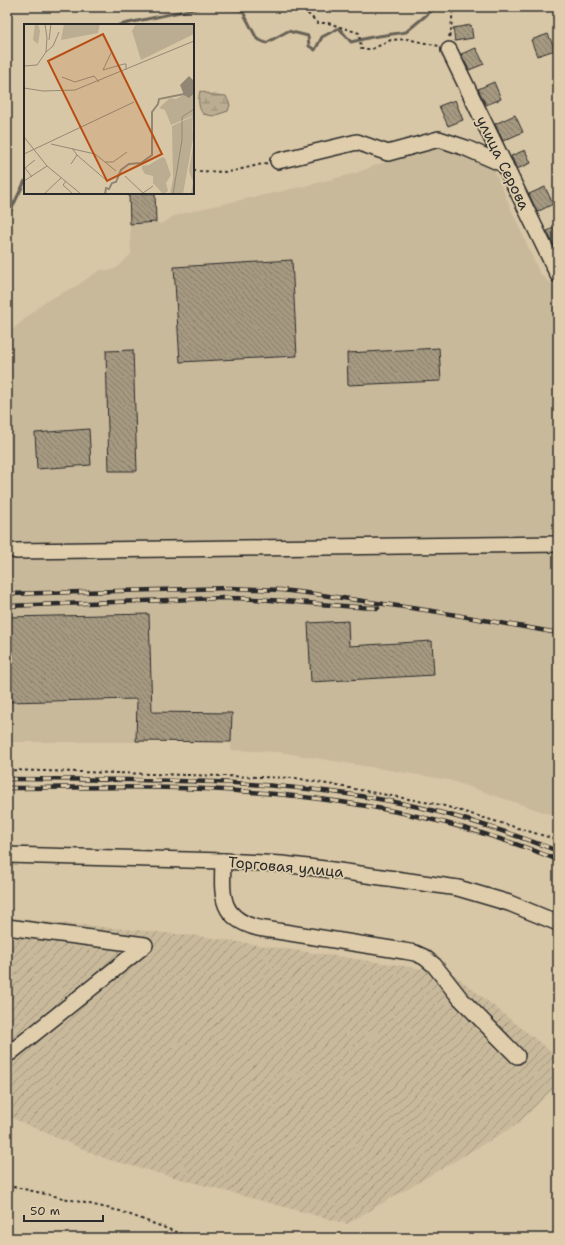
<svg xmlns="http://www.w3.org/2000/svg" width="565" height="1245" font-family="'Shantell Sans',sans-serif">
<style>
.built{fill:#c9b99b}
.industrial{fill:url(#industrial-furrows)}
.wetland{fill:url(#wetland-marsh);stroke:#736c5e}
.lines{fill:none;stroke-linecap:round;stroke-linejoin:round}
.stream{stroke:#686257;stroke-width:3}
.building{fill:url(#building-back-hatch);stroke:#2b2b2b}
.minor-casing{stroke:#2b2b2b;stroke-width:18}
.path{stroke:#2b2b2b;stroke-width:2;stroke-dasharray:3 3;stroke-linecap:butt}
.minor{stroke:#dfcdab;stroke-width:15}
.rail-casing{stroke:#2b2b2b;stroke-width:4.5}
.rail{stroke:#dfcdab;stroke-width:3;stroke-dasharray:9;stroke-linecap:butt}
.labels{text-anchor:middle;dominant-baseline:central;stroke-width:3.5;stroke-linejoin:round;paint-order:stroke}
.street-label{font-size:15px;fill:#2b2b2b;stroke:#dfcdab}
.inset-river{fill:none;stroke:#918774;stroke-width:2}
.inset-road{fill:none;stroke:#938975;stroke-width:1}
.view{fill:#b94e14;fill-opacity:0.15;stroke:#b94e14;stroke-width:2}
.inset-edge{fill:none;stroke:#2b2b2b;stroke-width:2}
</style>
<defs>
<pattern id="industrial-furrows" width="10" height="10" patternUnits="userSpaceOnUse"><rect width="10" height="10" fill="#c9b99b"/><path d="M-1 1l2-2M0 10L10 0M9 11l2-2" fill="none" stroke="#a3977f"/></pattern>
<pattern id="wetland-marsh" width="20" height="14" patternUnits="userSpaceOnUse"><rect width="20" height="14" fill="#bbad92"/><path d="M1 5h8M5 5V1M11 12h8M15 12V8" fill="none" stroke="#988d77"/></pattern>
<pattern id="building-back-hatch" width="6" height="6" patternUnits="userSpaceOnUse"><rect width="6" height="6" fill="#a59981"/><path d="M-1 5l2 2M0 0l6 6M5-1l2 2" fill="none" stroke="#877d6a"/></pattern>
</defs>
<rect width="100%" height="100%" fill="#d8c7a6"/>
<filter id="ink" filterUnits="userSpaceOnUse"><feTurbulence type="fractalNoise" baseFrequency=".025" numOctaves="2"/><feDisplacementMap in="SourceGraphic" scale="8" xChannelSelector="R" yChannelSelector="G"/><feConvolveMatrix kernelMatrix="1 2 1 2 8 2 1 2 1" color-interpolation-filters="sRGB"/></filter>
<g filter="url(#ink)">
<polygon class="built" points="443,147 491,163 540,274 558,289 558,817 449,780 279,752 231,750 231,742 7,742 7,339 11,331 44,302 78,285 100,270 112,270 118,267 131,254 129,193 155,193 156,222 161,224 174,216 204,208 305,186 356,173 378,164"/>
<polygon class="industrial" points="7,918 198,936 452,973 558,1057 558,1084 518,1124 347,1224 106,1159 7,1116"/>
<path class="wetland" d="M200,91L213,95L226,96L230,105L228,111L213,116L203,114C198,107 198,100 200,91Z"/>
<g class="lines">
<g class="stream">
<polyline points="213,7 242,10 257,39 266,43 288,31 308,36 309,46 315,50 322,37 339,28 351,42 372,37 406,32 436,7"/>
<polyline points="119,25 203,7"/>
<polyline points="7,218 25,181"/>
</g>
</g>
<g class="building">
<polygon points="471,25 473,38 455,41 453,28"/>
<polygon points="548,34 555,50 537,56 531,40"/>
<polygon points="476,48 484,64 469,70 461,54"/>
<polygon points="494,82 501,99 486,105 478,89"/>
<polygon points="455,100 463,120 448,126 439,106"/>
<polygon points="515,115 523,132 503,141 495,124"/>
<polygon points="525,150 531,163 517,169 511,156"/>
<polygon points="545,187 553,204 537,212 529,194"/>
<polygon points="129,193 155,193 156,222 130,224"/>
<polygon points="558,226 558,254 547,231"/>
<polygon points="292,260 297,356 180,362 174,267"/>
<polygon points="439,348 441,381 348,385 347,353"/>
<polygon points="133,350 137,471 109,471 106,351"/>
<polygon points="89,429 91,465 37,469 35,433"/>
<polygon points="149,614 152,712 232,713 231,742 136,741 137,699 7,702 7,617"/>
<polygon points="348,621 349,646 432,641 434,675 311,682 308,623"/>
</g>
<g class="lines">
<defs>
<g id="minor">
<polyline points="449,50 558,275"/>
<polyline points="278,161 357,142 388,153 439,139 466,148 505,165"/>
<polyline points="16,551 558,544"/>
<polyline points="7,855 223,861 282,864 325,869 458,888 509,903 558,923"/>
<path d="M223,861C222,895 219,918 258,928L404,951L415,953L424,957L434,965L460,998L517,1056"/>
<polyline points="7,927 145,945 10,1053"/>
</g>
</defs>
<use href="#minor" class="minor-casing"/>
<g class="path">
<polyline points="285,7 305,11 318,23 328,23 359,33 361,49 372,49 391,40 407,39 439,46"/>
<polyline points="449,37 451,31 453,7"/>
<polyline points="193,171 229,172 267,163"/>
<polyline points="7,770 295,778 441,805 558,840"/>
<polyline points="7,1189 15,1187 120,1211 192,1238"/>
</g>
<use href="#minor" class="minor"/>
<defs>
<g id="rail">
<polyline points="7,594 230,588 281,590 315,594 439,612 558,633"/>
<path d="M7,606L222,598C274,598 326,606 378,608"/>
<path d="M7,779C140,780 274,777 405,804C457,815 508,832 558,851"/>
<path d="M7,788C63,788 120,786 177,788C308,792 436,810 558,860"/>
</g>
</defs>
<use href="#rail" class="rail-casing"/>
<use href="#rail" class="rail"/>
</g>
</g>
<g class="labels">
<g class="street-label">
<text transform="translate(503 163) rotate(64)">улица Серова</text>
<text transform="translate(286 867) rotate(5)">Торговая улица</text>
</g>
</g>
<g transform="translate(24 24)">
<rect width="170" height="170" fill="#d8c7a6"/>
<path d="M11,0H14L16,7L14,20L9,16ZM40,0H76L74,9L37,16ZM112,0H170V10L117,36L108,7ZM161,70L167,73L170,70V170H167L169,158L165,147L170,116L168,92L147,101L141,86L135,84L146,74L152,75ZM138,133L141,134L147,151L142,159L144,167L139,170L129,159V152L121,150L118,145V142L125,141Z" fill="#bbad92"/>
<path d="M168,93L169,115L159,170H146L149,155L148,102Z" fill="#bbad92"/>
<path d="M165,52L170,57V70L165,74L160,71L156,61Z" fill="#918774"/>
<path class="inset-river" d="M81,170L82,164L85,165L88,159L92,158L97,146L105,140L117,139L128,131V88L134,80L135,75L160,70"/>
<path class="inset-road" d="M25,16L27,0M22,28L29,22L35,8M87,29L79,46L100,40H102V46M0,42L13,41L22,28L23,14L21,0M38,53L51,58L70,52L75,58M0,64L19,67L51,66L170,17M0,113L23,142L57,170M27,120L71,130L92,147M0,130L110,78M53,131L82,156M81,138H89L103,128M47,140L53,131L48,124M101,152L120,170M8,153L1,144L11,136M0,157L23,142M42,157L39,161L49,170M119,169L129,162M20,170L37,154M149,170L158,116V93L170,85"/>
<path class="view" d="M79,10L138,130L83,157L24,37Z"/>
<rect width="170" height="170" class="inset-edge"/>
</g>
<rect width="565" height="1245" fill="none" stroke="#dfcdab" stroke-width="24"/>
<rect x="12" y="12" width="541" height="1221" fill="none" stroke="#2b2b2b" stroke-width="1.5" filter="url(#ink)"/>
<path d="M24 1215v6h79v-6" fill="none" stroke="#2b2b2b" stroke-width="2"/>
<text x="30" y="1215" font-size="12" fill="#2b2b2b" stroke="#dfcdab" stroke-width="3" paint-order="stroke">50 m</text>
</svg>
